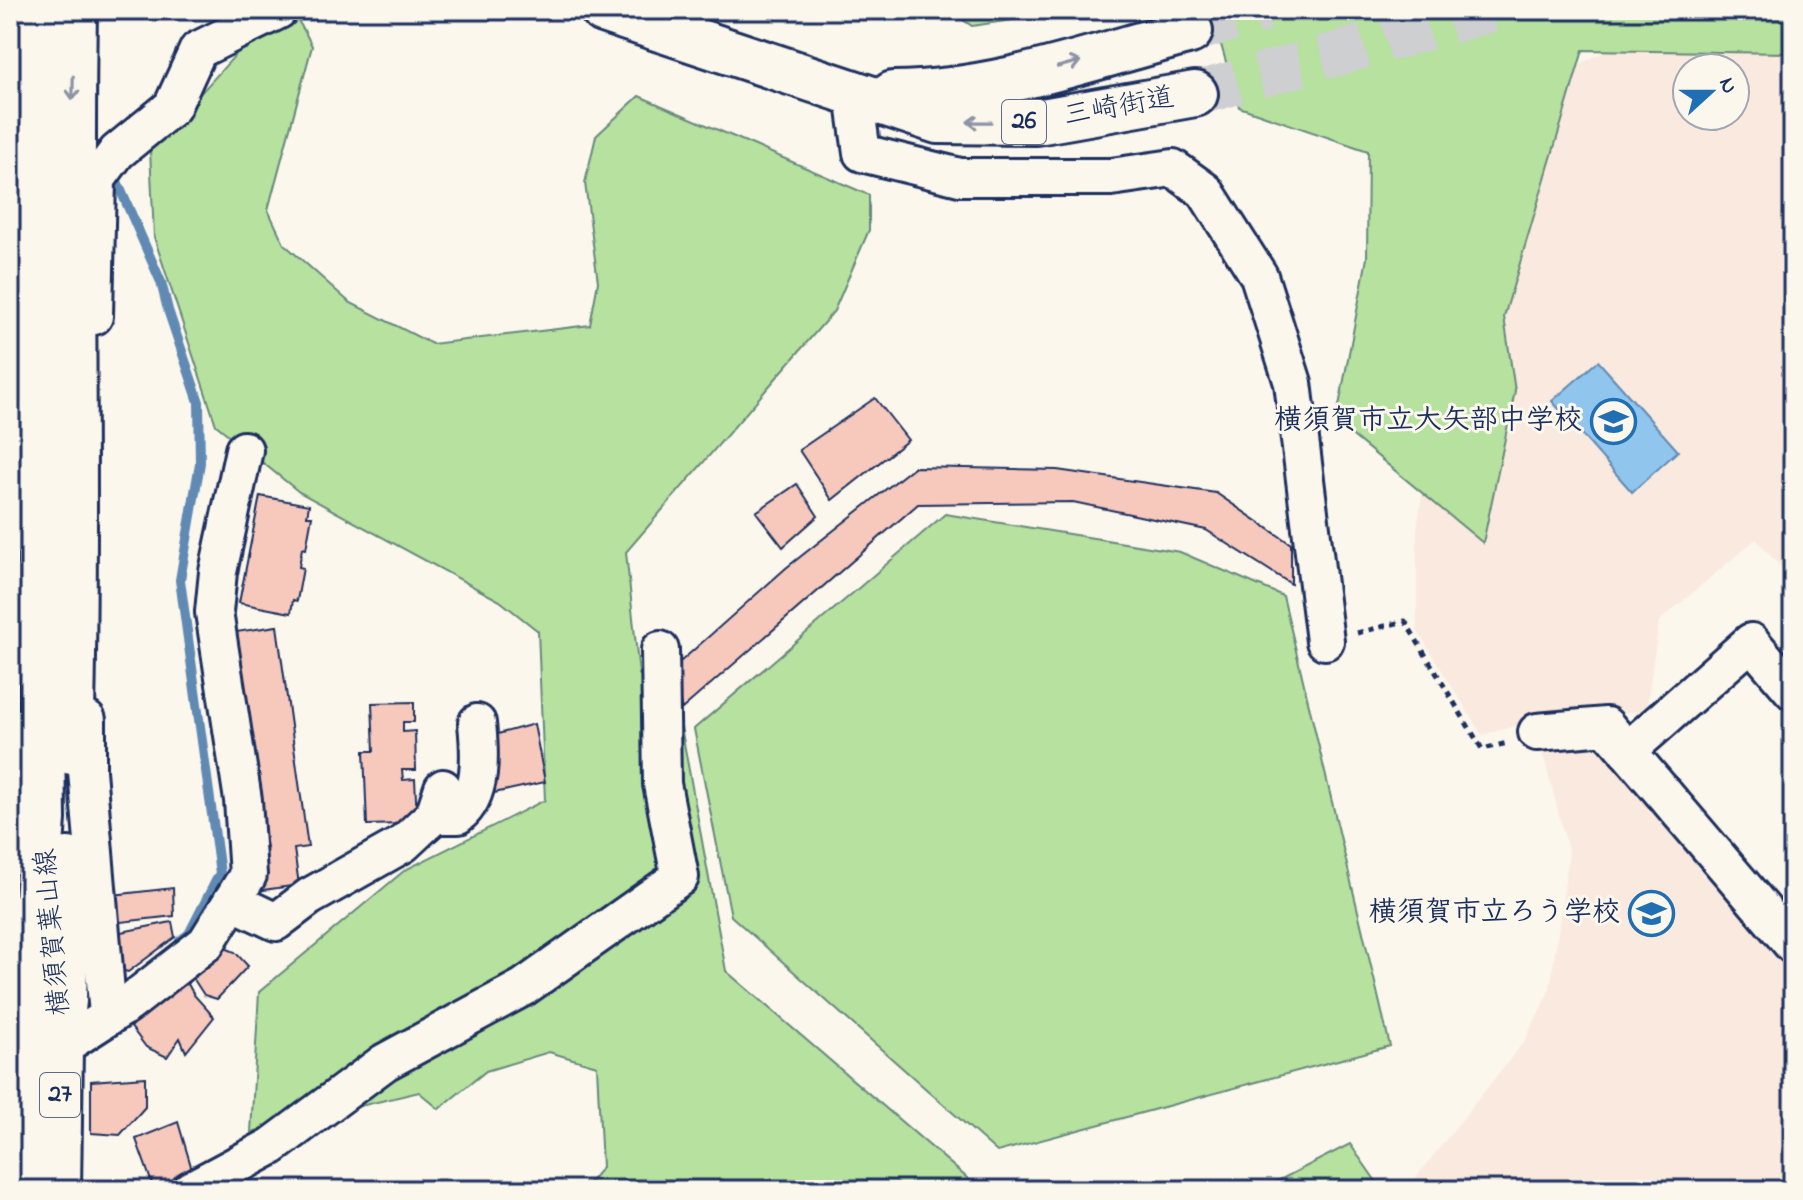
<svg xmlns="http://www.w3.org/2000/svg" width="1803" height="1200" font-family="'Indie Flower','Klee One',sans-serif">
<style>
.built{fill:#fae9de;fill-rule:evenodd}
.green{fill:#b6e19e;stroke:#68887e;stroke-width:2}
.water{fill:#90c6ee;stroke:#618ab4;stroke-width:2}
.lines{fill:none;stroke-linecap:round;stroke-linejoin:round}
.stream{stroke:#618ab4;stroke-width:10}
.building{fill:#f7c9bd;stroke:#1b2f5e;stroke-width:2}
.major-tunnel{stroke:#cecfd0;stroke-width:44;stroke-dasharray:44 22;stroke-linecap:butt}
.minor-casing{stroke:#1b2f5e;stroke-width:42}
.major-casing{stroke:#1b2f5e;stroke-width:50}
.path{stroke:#1b2f5e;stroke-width:5;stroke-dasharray:6 6;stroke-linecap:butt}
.minor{stroke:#fbf7ec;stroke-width:36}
.major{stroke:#fbf7ec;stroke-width:44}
.oneway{stroke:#8b93a5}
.labels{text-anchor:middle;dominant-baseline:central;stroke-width:6;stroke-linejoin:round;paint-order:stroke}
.shield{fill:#fbf7ec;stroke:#5e6b89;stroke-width:2}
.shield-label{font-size:26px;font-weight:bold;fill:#1b2f5e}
.street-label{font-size:28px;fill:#1b2f5e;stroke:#fbf7ec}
.poi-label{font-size:28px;font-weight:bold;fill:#1b2f5e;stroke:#fbf7ec;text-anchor:end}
</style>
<rect width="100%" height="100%" fill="#fbf7ec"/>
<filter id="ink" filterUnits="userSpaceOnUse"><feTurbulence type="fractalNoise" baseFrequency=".0125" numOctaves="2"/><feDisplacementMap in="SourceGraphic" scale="16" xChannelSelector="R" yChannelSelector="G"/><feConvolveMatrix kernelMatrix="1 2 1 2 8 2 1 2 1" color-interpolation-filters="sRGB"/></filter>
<g filter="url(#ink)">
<g class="built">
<path d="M1793,19V581L1756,539L1659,621L1646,711L1545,718L1482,735L1417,630V529L1450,313L1563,73L1639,33ZM1687,68H1735V116H1687Z"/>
<polygon points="1589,737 1793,972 1793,1190 1406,1190 1526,1039 1550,989 1569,853 1539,739"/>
</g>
<g class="green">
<path d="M276,10C298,11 303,29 312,46L268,210L284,244L349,302L432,344L590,325L598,282L585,183L596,136L639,96L869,195V230L834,311L626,552L639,674L681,727L726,971L973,1183L998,1190H583L602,1167L597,1066L549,1052L486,1071L439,1109L419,1092L251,1132L259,992L405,870L545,800L538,631L500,601L299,492L216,425L154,237L150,149Z"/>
<polygon points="948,10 1080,10 972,26"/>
<polygon points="1211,10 1793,10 1793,53 1583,50 1504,317 1515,391 1483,543 1336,422 1367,258 1368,151 1239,107"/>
<polygon points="945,514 1180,552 1283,596 1390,1046 997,1152 731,916 694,729"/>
<polygon points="1350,1144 1382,1190 1260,1190"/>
<polygon points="465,1181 478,1190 380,1190"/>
</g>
<polygon class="water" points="1598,361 1678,451 1632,492 1552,401"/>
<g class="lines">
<polyline class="stream" points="112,170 161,282 168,310 199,402 200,463 180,580 220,873 189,934 180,941"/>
</g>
<g class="building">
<polygon points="875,398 908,440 832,500 799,450"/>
<polygon points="914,467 1057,470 1216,493 1291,544 1291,584 1206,530 1073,502 918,504 682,709 671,670 786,568"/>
<polygon points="797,484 818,516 783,547 756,512"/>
<polygon points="260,496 309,505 307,516 312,516 306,549 302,548 299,567 303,568 297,601 293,600 291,613 239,603"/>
<polygon points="277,626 308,847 294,849 299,885 263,890 257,850 267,848 236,632"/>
<polygon points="414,702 414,722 403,722 403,732 415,731 416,770 402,770 403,780 415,779 417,819 404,824 367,825 364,751 374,751 372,703"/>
<polygon points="534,724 545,782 494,793 487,737"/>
<polygon points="173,888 174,916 112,923 113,895"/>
<polygon points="172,922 175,937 128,972 117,969 116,933"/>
<polygon points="225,948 235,952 248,966 217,999 204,995 193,978"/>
<polygon points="183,975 194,995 214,1017 186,1052 180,1038 167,1057 146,1047 131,1027"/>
<polygon points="145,1077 145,1107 120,1135 91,1133 91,1081"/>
<polygon points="178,1122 193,1173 154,1189 136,1139"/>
</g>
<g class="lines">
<g class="major-tunnel">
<polyline points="1190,31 1265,10"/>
<polyline points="1195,94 1492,10"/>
</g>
<defs>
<g id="minor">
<polyline points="854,95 862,153 960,177 1111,177 1173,168 1205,191 1259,276 1293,383 1325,641"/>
<polyline points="94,316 97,179 117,152 172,107 198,50 279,10"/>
<polyline points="87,720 87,771 108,1015"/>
<polyline points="1537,732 1606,726 1793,945"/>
<polyline points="1627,751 1751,642 1793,691"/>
<path d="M434,815H458C483,795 480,753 477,723"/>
<polyline points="232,901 276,922 309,897 403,844 434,815 443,788"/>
<polyline points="60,1048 128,1004 206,943 248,875 243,800 214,612 218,572 244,450"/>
<polyline points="190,1190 272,1146 385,1062 524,987 680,877 662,784 660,650"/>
</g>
<g id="major">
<polyline points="603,10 938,121 1037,122 1195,94"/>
<path d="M893,94C994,93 1093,57 1190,31"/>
<polyline points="10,730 16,816"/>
<path d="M71,752C78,504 70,257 74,10"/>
<polyline points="64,999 68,860"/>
<polyline points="24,1190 29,1010 43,819 37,283 41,10"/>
<polyline points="58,1190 60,1048 64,999 61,972"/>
</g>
</defs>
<use href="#minor" class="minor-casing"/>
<use href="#major" class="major-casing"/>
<polyline class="path" points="1357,633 1405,621 1482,749 1508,743"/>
<use href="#minor" class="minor"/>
<use href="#major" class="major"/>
</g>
<defs><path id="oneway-shaft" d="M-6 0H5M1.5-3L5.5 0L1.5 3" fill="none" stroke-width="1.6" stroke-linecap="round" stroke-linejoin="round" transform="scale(2)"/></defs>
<g class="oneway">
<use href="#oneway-shaft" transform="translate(1069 64) rotate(-15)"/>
<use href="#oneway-shaft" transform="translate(73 88) rotate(91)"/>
<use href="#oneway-shaft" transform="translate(979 122) rotate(-179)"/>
</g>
</g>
<defs>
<symbol id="school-ring" viewBox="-11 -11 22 22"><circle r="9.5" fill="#fbf7ec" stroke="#1f6fb2" stroke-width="1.5"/><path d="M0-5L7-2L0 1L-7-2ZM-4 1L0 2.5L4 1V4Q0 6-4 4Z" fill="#1f6fb2"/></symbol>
</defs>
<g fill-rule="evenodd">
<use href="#school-ring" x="1588" y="396" width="51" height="51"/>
<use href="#school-ring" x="1626" y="888" width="51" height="51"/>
</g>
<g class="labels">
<g class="shield">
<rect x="1002" y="100" width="44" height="44" rx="6"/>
<rect x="40" y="1073" width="40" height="44" rx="6"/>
</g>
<g class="shield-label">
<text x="1024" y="122">26</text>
<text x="60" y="1095">27</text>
</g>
<g class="street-label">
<text transform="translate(1119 108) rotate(-10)">三崎街道</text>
<text transform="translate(54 932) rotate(-95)">横須賀葉山線</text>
</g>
<g class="poi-label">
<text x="1582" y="421">横須賀市立大矢部中学校</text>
<text x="1620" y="913">横須賀市立ろう学校</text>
</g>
</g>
<rect width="1803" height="1200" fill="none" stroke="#fbf7ec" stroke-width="40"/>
<rect x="20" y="20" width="1763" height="1160" fill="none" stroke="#1b2f5e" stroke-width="3" filter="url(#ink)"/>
<g transform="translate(1711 92) rotate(69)"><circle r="38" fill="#fbf7ec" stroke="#a1a7b3" stroke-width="2"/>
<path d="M0-6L14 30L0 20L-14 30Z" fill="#1f6fb2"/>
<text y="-12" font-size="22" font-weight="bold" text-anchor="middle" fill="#1b2f5e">N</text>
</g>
</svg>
